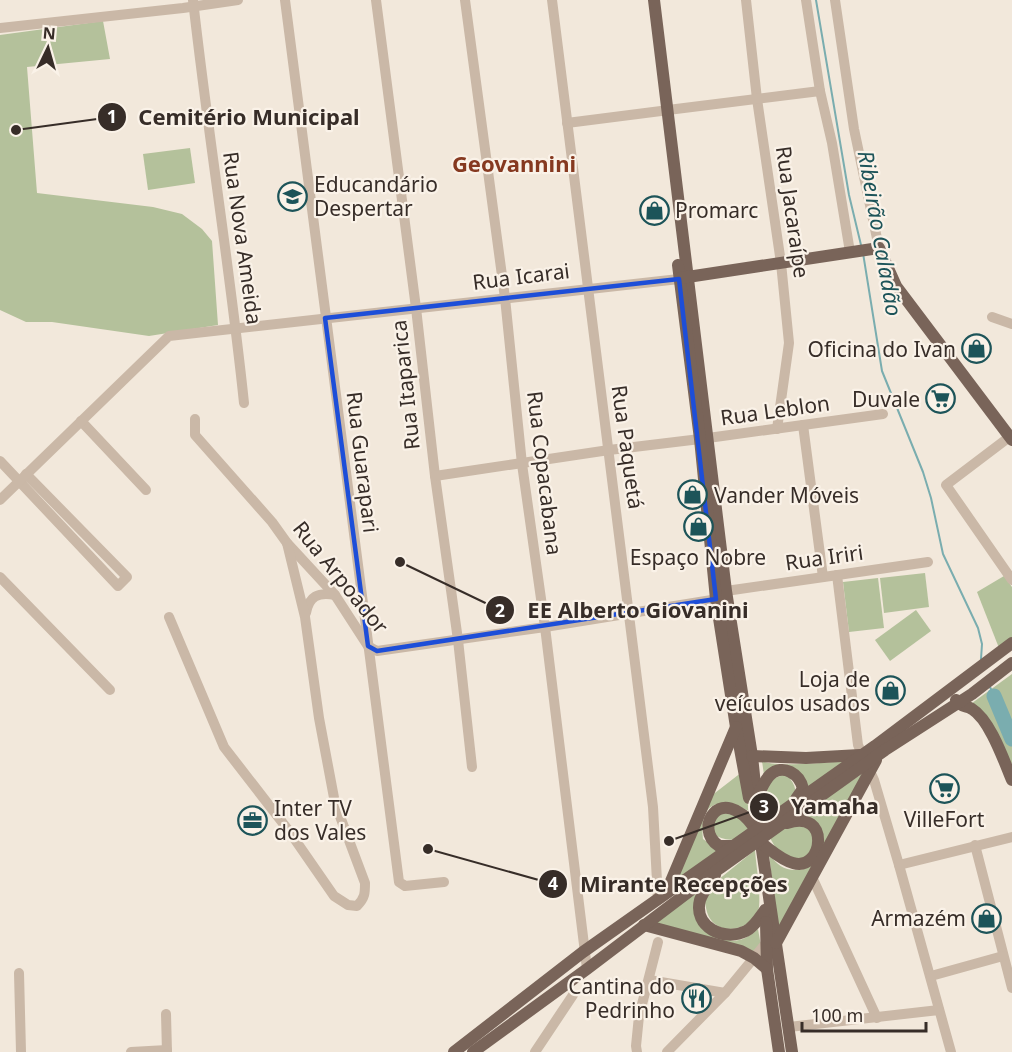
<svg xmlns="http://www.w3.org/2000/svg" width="1012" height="1052" font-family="'Noto Sans',sans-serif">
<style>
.green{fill:#b4c19b}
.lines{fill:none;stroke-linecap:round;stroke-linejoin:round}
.stream{stroke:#7aadaf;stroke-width:2}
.river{stroke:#7aadaf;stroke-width:15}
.minor{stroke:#cab8a7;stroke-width:10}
.major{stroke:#796459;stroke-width:12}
.marked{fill:none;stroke:#1d4ed8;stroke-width:4.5;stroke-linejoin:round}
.labels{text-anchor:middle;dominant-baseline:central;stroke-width:4.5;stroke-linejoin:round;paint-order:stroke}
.poi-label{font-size:21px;fill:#372d28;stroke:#faf2e8;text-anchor:end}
.street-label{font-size:21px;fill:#372d28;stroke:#faf2e8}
.neighbourhood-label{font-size:22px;font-weight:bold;fill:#863920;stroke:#faf2e8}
.water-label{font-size:22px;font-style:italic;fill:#1d5459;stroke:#faf2e8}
.leader{fill:none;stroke:#372d28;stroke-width:2}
.callout-dot{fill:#372d28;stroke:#faf2e8;stroke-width:2}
.mark-label{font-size:18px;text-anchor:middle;font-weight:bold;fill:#fff}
.callout-label{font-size:22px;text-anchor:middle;font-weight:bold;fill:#372d28;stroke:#faf2e8;stroke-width:4.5;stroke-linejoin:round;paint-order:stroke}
</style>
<rect width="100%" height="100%" fill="#f2e8db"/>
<g class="green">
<polygon points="103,21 110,59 27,67 37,193 153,207 182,214 202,229 212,241 218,325 149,336 52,322 26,322 0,310 0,35"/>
<polygon points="190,148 195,183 148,190 143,154"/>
<polygon points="925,573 929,607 884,613 880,578"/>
<polygon points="1004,576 1012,587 1012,638 999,648 977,592"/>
<polygon points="878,578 884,628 849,632 843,582"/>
<polygon points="916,610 931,631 890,661 875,640"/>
<polygon points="1012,674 1012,764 968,706"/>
<path d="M762,761C776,768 828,762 847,761L807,791L803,777L764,775Z"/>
<path d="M868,770L778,935L769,853C778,868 788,872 805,869L824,841L798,816Z"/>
<path d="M742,772L749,811C719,797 699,801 703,839L717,849L725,852L674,887L711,796Z"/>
<path d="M786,774C809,798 785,807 766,821L763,797L767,781Z"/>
<path d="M731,810L752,832C740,841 725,843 712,833V815Z"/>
<polygon points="796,825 809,828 814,837 811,855 797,861 778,852 770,838 784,828"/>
<path d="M755,850C756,863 761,896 759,907C755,928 724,937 711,920C707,915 706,908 705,902L713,884Z"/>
<path d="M700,888L696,904C714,929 726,957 758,929L761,946L753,955L652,923Z"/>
</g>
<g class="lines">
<g class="stream">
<polyline points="816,0 849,195 861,245"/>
<polyline points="863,253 882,371 923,472 931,498 943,554 978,628 982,644 981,659"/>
<polyline points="990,687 994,696"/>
</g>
<polyline class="river" points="994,696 1012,739"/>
<g class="minor">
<path d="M193,0C208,135 230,268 244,403"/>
<polyline points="285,0 399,882 405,886 444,882"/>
<polyline points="376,0 416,308 435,476 458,640 472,767"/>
<polyline points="465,0 505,298 522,464 545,627 587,969"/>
<polyline points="552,0 653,807 658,900"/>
<polyline points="746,0 757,99 781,263 789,343 777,429"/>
<polyline points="806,0 820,91 832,143 850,252"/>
<polyline points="835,0 854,129 879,248"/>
<polyline points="0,28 183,8 238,0"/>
<polyline points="668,110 820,91"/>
<polyline points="567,123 661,111"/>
<polyline points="992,317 1012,324"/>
<polyline points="195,419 195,435 272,522 287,543 335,595 368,646 377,651 545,627 724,598"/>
<polyline points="81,421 146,490"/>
<polyline points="803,425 823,577"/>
<polyline points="1012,435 946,485 1012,580"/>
<polyline points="708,438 883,414"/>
<polyline points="0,461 118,586 127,577 26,474"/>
<polyline points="435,476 609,450 700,439"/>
<polyline points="0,500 169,336 679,279"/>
<polyline points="837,575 858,745 874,780 899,865 951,1052"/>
<polyline points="0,577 110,690"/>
<polyline points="726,591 928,562"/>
<path d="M306,613C309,596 318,592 335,595"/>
<path d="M169,617L224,747L289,831L334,896L348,905L357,906C365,898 365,893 365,883L335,803L319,718L305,617L287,543"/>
<polyline points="975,845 1012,988"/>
<polyline points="899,865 1012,837"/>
<polyline points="812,877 877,1018"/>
<polyline points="19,973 21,1052"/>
<polyline points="931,976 1003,956"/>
<polyline points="649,980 725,993"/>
<polyline points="166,1014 167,1052"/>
<polyline points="789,1027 939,1010"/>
<polyline points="131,1052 167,1050"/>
<polyline points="535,1052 573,995"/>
<polyline points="637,1052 636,1046 639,1016 658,942"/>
<polyline points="667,1052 725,993 767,942"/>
</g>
<g class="major">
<polyline points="654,0 726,591 752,756 761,843 792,1052"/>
<polyline points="678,265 700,439 716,599 736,727 749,798"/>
<polyline points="681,278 879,248 896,286 1012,440"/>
<path d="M956,700C962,708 965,705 972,709C990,720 1004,761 1012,780"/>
<polyline points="752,756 806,758 860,755"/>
<path d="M757,797C761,790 764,781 770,775C783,763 800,774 803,789L796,799"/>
<path d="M761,843C771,850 781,860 793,863C824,872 831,808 787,823"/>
<path d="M733,846H719C692,828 721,782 754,827"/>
<path d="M715,875C710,883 703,891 700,900C693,927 724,942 746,931C754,927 760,917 765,910"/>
<polyline points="666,893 736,727"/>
<polyline points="766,922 767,969 779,1052"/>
<polyline points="644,925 741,951 754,958 767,969"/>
<polyline points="776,943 876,760"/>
<polyline points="454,1052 583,952 875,746 1012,643"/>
<polyline points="473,1052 587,969 720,868 885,750 972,694 1012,663"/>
</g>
</g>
<path class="marked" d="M679,279L716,599L377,651L368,646L325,318Z"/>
<defs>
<symbol id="school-ring" viewBox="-11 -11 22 22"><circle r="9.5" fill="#faf2e8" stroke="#1d5459" stroke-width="1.5"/><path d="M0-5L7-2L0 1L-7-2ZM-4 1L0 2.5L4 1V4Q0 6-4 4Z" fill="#1d5459"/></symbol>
<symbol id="shop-ring" viewBox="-11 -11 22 22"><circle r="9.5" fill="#faf2e8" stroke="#1d5459" stroke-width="1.5"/><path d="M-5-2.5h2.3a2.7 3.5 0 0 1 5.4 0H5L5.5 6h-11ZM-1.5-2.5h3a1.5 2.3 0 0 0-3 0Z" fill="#1d5459"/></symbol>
<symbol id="supermarket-ring" viewBox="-11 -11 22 22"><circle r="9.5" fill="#faf2e8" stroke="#1d5459" stroke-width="1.5"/><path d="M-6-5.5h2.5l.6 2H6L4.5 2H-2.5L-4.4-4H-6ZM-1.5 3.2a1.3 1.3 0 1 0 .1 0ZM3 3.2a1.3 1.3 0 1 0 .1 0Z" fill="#1d5459"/></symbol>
<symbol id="office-ring" viewBox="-11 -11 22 22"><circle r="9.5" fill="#faf2e8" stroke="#1d5459" stroke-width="1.5"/><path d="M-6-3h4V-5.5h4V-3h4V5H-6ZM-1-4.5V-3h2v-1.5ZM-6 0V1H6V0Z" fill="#1d5459"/></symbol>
<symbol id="restaurant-ring" viewBox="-11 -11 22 22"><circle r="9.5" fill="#faf2e8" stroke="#1d5459" stroke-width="1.5"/><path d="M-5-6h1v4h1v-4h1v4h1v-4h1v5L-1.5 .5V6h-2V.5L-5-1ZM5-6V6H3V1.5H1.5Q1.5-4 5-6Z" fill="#1d5459"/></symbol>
</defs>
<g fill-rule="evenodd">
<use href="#school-ring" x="276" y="180" width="33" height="33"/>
<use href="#shop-ring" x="638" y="194" width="33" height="33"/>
<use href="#shop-ring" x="960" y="332" width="33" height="33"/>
<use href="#supermarket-ring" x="924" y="382" width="33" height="33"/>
<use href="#shop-ring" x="676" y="478" width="33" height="33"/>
<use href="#shop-ring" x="682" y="510" width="33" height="33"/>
<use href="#shop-ring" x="874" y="674" width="33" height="33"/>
<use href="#supermarket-ring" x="928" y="772" width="33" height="33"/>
<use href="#office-ring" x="236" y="804" width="33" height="33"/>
<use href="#shop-ring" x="970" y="902" width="33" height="33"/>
<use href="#restaurant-ring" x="680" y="982" width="33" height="33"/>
</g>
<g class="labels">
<g class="poi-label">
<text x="314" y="184" text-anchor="start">Educandário<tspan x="314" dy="24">Despertar</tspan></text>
<text x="675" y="210" text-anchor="start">Promarc</text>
<text x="956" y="349">Oficina do Ivan</text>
<text x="920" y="399">Duvale</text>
<text x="714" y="495" text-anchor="start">Vander Móveis</text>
<text x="698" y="557" text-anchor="middle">Espaço Nobre</text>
<text x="870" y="679">Loja de<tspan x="870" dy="24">veículos usados</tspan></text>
<text x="274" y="808" text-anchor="start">Inter TV<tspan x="274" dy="24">dos Vales</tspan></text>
<text x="944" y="819" text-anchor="middle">VilleFort</text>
<text x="966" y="918">Armazém</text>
<text x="675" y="986">Cantina do<tspan x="675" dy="24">Pedrinho</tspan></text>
</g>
<g class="street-label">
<text transform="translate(793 212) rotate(82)">Rua Jacaraípe</text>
<text transform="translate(243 238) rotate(82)">Rua Nova Ameida</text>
<text transform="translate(521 276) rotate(-7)">Rua Icarai</text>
<text transform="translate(405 385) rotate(-96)">Rua Itaparica</text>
<text transform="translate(775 410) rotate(-8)">Rua Leblon</text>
<text transform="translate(628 447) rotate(82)">Rua Paquetá</text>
<text transform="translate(363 462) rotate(83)">Rua Guarapari</text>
<text transform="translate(545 473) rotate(83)">Rua Copacabana</text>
<text transform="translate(824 557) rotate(-8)">Rua Iriri</text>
<text transform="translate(341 577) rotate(51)">Rua Arpoador</text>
</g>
<g class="neighbourhood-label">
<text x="514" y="163">Geovannini</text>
</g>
<g class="water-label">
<text transform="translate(881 233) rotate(80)">Ribeirão Caladão</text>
</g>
</g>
<path class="leader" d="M16 130L112 117M400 562L500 610M669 841L764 807M428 849L553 884"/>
<g class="callout-dot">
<circle cx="16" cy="130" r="6"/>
<circle cx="400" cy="562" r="6"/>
<circle cx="669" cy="841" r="6"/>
<circle cx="428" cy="849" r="6"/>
<circle cx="112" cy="117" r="15"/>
<circle cx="500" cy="610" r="15"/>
<circle cx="764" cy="807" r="15"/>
<circle cx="553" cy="884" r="15"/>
</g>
<g class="mark-label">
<text x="112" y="123">1</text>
<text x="500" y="617">2</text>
<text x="764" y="813">3</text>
<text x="553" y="890">4</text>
</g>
<g class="callout-label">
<text x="249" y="125">Cemitério Municipal</text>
<text x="638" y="618">EE Alberto Giovanini</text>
<text x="835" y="814">Yamaha</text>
<text x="684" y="892">Mirante Recepções</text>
</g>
<g transform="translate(48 48) rotate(5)" stroke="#faf2e8" stroke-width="4.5" paint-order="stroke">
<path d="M0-4.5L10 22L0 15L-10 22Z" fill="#372d28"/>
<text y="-9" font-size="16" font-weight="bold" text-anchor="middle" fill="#372d28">N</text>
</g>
<path d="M802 1022v9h124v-9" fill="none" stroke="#372d28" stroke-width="3"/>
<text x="811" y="1022" font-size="18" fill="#372d28" stroke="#faf2e8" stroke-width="4.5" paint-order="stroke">100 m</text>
</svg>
